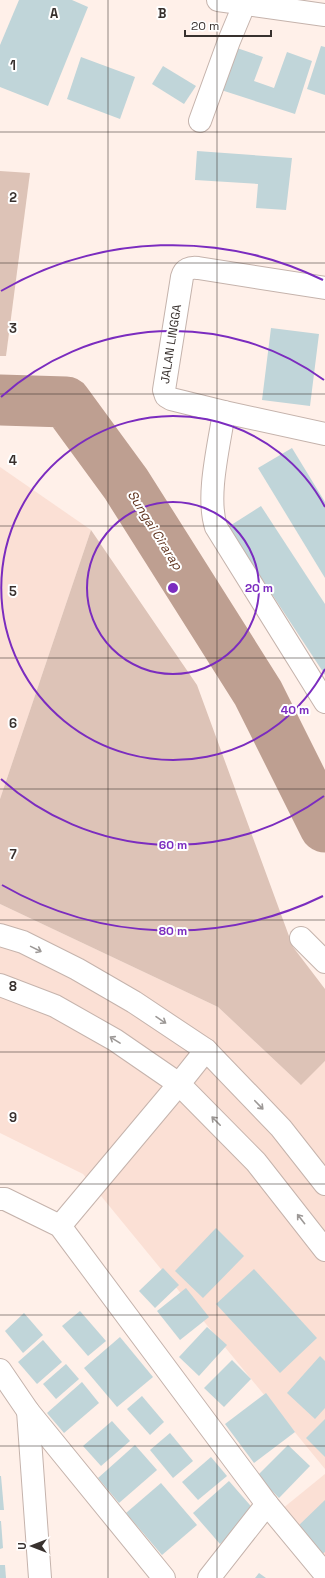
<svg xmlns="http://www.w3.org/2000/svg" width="325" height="1578" font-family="'Space Grotesk',sans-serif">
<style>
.built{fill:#fbe0d5}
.green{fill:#ddc3b7}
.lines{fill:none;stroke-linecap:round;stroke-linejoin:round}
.river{stroke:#be9f91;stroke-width:51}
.building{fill:#c0d5d9}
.minor-casing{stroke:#c5b3ac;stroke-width:24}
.tertiary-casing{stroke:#c5b3ac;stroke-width:24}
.minor{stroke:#fff;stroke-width:22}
.tertiary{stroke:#fff;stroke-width:22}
.oneway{stroke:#9c9896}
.grid{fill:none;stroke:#38312e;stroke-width:1;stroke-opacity:0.55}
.ring{fill:none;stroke:#7b2cbf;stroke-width:2}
.labels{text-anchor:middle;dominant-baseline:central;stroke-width:4;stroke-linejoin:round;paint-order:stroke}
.street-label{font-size:12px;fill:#38312e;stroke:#fff}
.water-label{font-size:13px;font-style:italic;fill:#5f321d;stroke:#fff}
.grid-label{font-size:13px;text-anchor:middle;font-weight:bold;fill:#38312e;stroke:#fff;stroke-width:4;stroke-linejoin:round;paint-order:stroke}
.centre{fill:#7b2cbf;stroke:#fff;stroke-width:2}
.ring-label{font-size:12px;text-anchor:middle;font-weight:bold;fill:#7b2cbf;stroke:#fff;stroke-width:4;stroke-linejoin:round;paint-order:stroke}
</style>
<rect width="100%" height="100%" fill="#fff0e9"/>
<g class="built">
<polygon points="0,467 91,530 0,799"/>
<polygon points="0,904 218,1007 300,1084 325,1061 325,1469 83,1174 0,1133"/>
<polygon points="325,1474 325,1573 282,1509"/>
</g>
<g class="green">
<polygon points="0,171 30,173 6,356 0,356"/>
<polygon points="91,530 197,685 293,947 325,989 325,1061 301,1085 218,1007 0,904 0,799"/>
</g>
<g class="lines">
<polyline class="river" points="0,400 66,402 126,484 258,693 325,827"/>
</g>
<g class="building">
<polygon points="19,0 72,0 88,7 48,106 0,87 0,45"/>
<polygon points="321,46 325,47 325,95 307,89"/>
<polygon points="234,47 263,57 254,81 274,88 287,52 312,61 295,114 218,89"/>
<polygon points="81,57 135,77 120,119 67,99"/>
<polygon points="163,66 196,86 184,104 152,84"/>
<polygon points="197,151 292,158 286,210 256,208 258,184 195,180"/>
<polygon points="271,328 319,334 310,406 262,400"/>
<polygon points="292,448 325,502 325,578 258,468"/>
<polygon points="261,506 325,604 325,675 228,527"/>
<polygon points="216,1228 244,1256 203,1298 175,1271"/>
<polygon points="163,1268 179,1285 155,1308 139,1291"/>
<polygon points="254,1269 317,1338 280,1373 216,1304"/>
<polygon points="186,1288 209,1317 180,1340 157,1311"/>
<polygon points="80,1311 106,1341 88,1356 62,1326"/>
<polygon points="24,1313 43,1335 23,1353 5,1331"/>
<polygon points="207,1327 227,1345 199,1376 179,1357"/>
<polygon points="120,1337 153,1377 117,1407 84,1368"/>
<polygon points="43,1340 62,1362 37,1384 18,1362"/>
<polygon points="320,1356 325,1361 325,1408 315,1419 287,1393"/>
<polygon points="232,1360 251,1379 224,1407 204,1388"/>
<polygon points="66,1364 79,1379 56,1399 43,1384"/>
<polygon points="82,1382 99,1403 64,1433 47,1413"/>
<polygon points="266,1393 295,1432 254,1463 225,1424"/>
<polygon points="142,1396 164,1422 150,1435 127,1409"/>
<polygon points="325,1419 325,1457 306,1438"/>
<polygon points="112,1421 130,1441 101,1466 83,1446"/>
<polygon points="170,1433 193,1461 173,1478 150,1450"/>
<polygon points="135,1445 157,1470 119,1503 98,1478"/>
<polygon points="288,1445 310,1466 279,1498 257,1476"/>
<polygon points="211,1457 227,1476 198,1500 182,1482"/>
<polygon points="0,1476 1,1476 4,1510 0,1510"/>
<polygon points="229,1481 256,1512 220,1544 193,1513"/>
<polygon points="161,1483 197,1525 162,1555 126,1513"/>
<polygon points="325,1500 325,1552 320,1556 295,1529"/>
<polygon points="0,1521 1,1521 3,1548 0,1549"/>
<polygon points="0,1565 5,1565 6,1578 0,1578"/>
<polygon points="259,1573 266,1578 255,1578"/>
</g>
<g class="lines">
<defs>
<g id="minor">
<polyline points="218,0 325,15"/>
<polyline points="200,121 229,41 244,5"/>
<path d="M325,288L198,268C190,267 184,269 182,277L164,390L166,396L171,399L224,412L325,434"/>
<path d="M224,412C219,446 206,496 216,527L325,702"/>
<polyline points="301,938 325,962"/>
<polyline points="0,1199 5,1199 60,1226 267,1504 325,1574"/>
<polyline points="60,1226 179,1084 206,1050"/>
<polyline points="0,1370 28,1411 164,1578"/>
<polyline points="28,1411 40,1578"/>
<polyline points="209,1578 267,1504"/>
</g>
<g id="tertiary">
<polyline points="0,935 23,942 77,969 134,1002 206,1050 281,1128 325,1184"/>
<polyline points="0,985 55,1006 115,1040 179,1084 256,1162 325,1250"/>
</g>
</defs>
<use href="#minor" class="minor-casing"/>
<use href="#tertiary" class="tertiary-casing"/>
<use href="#minor" class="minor"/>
<use href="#tertiary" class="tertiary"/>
</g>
<defs><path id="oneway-shaft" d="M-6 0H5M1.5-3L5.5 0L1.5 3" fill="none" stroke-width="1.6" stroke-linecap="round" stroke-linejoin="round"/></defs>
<g class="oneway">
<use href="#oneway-shaft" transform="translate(36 949) rotate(26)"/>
<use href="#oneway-shaft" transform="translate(161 1020) rotate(34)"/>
<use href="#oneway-shaft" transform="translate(115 1040) rotate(-148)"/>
<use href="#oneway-shaft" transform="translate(259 1105) rotate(46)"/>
<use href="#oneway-shaft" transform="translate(216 1121) rotate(-135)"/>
<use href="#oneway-shaft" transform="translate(301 1219) rotate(-128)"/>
</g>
<path class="grid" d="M108,0V1578M217,0V1578M0,132H325M0,263H325M0,394H325M0,526H325M0,658H325M0,789H325M0,920H325M0,1052H325M0,1184H325M0,1315H325M0,1446H325"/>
<g class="ring">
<circle cx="173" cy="588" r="86"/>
<path d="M325 669A172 172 0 1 1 325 507"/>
<path d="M324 796A257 257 0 0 1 1 779M1 397A257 257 0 0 1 324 380"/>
<path d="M323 896A343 343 0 0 1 2 885M1 291A343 343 0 0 1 323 280"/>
</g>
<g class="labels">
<g class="street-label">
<text transform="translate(171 344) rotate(-81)">JALAN LINGGA</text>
</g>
<g class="water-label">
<text transform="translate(155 530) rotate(58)">Sungai Cirarap</text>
</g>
</g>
<g class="grid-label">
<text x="54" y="18">A</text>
<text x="162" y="18">B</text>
<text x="13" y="70">1</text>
<text x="13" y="202">2</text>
<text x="13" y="333">3</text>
<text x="13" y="465">4</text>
<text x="13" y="596">5</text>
<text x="13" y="728">6</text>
<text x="13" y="859">7</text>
<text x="13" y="991">8</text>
<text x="13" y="1122">9</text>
</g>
<circle cx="173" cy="588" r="6" class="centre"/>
<g class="ring-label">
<text x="259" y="592">20 m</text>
<text x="295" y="714">40 m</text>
<text x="173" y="849">60 m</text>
<text x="173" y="935">80 m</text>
</g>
<g transform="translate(32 1546) rotate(270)" stroke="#ffffff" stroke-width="3" paint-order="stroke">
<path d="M0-3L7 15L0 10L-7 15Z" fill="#38312e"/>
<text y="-6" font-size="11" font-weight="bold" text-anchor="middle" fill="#38312e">U</text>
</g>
<path d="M185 30v6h86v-6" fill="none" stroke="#38312e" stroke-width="2"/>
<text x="191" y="30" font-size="12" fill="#38312e" stroke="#ffffff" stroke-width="3" paint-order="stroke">20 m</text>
</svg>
